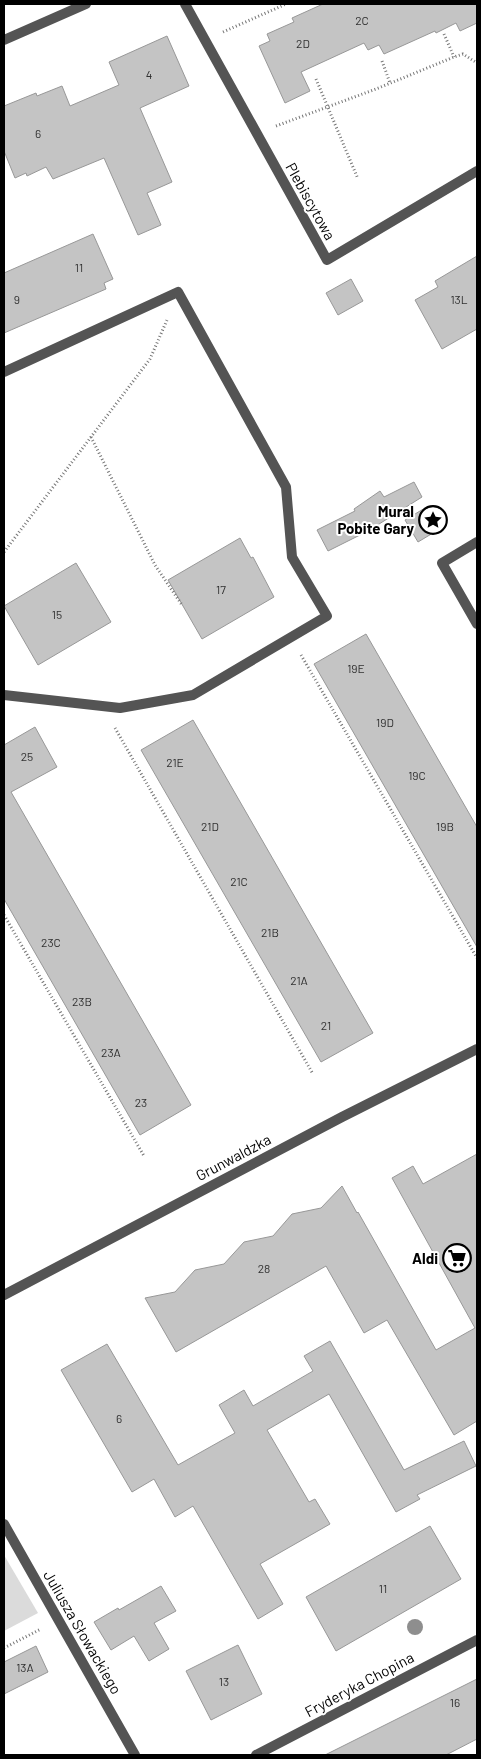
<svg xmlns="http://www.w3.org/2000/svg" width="481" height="1759" font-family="Barlow,sans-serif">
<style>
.green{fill:#dbdbdb}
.building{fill:#c4c4c4;stroke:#989898}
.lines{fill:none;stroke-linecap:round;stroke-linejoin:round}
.path{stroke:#767676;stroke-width:3;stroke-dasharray:1 2.5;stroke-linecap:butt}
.minor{stroke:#545454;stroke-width:10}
.tree{fill:#8e8e8e}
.labels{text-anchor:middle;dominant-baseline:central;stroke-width:4;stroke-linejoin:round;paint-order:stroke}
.number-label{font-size:12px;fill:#313131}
.street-label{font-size:15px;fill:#000;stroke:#fff}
.poi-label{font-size:15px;font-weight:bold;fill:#000;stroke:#fff;text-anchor:end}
</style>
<rect width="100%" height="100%" fill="#fff"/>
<polygon class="green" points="4,1555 38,1613 4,1631"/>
<g class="building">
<polygon points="323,4 477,4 477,23 460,31 456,23 436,33 435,31 384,54 379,45 368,50 364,43 301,72 310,91 285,103 259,46 270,41 267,34 294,22 292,18"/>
<polygon points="167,36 189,86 140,108 172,182 147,193 161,225 138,235 104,158 53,179 46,167 27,176 26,173 15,178 4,151 4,106 36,93 37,96 62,86 70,106 119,85 109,62"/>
<polygon points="93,234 113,279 104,283 106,289 4,333 4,273"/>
<polygon points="477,256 477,329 442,349 415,300 438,287 435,281"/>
<polygon points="351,279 363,301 338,315 326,293"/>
<polygon points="414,482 422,497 368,531 328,551 317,530 355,511 354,509 380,491 384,497"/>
<polygon points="425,508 438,530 418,542 405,520"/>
<polygon points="240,538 251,558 253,557 274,597 202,639 168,580"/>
<polygon points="76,563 111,622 38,665 4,606"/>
<polygon points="366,634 477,827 477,947 314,664"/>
<polygon points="193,720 373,1033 321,1062 141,750"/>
<polygon points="35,727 57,767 11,792 191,1105 140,1135 4,899 4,745"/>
<polygon points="477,1154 477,1421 454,1435 387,1320 364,1333 326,1266 176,1352 145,1298 175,1292 195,1270 224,1264 244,1242 273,1236 292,1214 321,1208 342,1186 357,1213 358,1212 436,1350 475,1328 392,1178 413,1166 423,1184"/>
<polygon points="330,1341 404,1470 464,1441 476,1466 417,1495 420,1499 396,1512 329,1394 267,1430 309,1502 315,1499 330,1524 260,1564 283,1604 258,1619 193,1506 175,1517 154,1479 132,1492 61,1370 107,1344 178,1465 235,1433 219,1405 244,1390 253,1406 313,1371 304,1356"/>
<polygon points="430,1526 461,1579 336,1651 306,1597"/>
<polygon points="161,1586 176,1611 154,1623 169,1649 149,1661 134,1636 111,1650 94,1622 118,1608 119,1610"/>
<polygon points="238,1645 262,1694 211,1720 186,1671"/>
<polygon points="36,1646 48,1672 4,1694 4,1662"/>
<polygon points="477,1679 477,1739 446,1755 325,1755"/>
</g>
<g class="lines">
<g class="path">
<polyline points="223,32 286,4"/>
<polyline points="444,34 454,57"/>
<polyline points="382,61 390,83"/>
<polyline points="316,79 358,179"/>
<polyline points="276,126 376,89 454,57 463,54 477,63"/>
<polyline points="91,437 155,565 182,605"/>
<polyline points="4,552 150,359 167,320"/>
<polyline points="301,655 477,958"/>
<polyline points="115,728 313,1074"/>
<polyline points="4,915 144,1156"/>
<polyline points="4,1648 41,1629"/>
</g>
<g class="minor">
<polyline points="185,4 327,260 477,171"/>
<polyline points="4,40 86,4"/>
<polyline points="4,372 178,292 286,487 292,557 327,616 193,695 120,708 4,695"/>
<polyline points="477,542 442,563 477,624"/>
<polyline points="4,1295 342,1117 477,1049"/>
<polyline points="4,1524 135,1755"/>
<polyline points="256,1755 477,1640"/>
</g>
</g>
<circle class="tree" cx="415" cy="1627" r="8"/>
<defs>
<symbol id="sight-ring" viewBox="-11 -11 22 22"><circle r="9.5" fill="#fff" stroke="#000" stroke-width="1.5"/><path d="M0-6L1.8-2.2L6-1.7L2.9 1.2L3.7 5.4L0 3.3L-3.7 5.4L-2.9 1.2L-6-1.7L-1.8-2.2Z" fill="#000"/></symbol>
<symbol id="supermarket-ring" viewBox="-11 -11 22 22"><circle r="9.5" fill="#fff" stroke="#000" stroke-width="1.5"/><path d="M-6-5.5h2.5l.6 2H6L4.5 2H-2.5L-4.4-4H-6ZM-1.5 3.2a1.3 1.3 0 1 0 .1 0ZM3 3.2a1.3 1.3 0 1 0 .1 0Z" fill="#000"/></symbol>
</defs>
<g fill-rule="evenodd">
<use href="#sight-ring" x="417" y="504" width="32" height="32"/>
<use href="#supermarket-ring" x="441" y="1242" width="32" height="32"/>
</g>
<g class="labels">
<g class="number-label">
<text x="362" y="20">2C</text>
<text x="303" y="43">2D</text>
<text x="149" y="74">4</text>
<text x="38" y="133">6</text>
<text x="79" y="267">11</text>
<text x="17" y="299">9</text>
<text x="459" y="299">13L</text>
<text x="221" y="589">17</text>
<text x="57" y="614">15</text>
<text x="356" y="668">19E</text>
<text x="385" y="722">19D</text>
<text x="27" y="756">25</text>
<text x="175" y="762">21E</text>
<text x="417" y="775">19C</text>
<text x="210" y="826">21D</text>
<text x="445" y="826">19B</text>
<text x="239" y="881">21C</text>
<text x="270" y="932">21B</text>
<text x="51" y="942">23C</text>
<text x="299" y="980">21A</text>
<text x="82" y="1001">23B</text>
<text x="326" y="1025">21</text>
<text x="111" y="1052">23A</text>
<text x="141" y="1102">23</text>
<text x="264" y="1268">28</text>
<text x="119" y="1418">6</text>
<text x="383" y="1588">11</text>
<text x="25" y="1667">13A</text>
<text x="224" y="1681">13</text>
<text x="455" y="1702">16</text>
</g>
<g class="street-label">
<text transform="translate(311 201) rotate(61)">Plebiscytowa</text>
<text transform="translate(233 1157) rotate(-28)">Grunwaldzka</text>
<text transform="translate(83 1632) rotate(60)">Juliusza Słowackiego</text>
<text transform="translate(359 1684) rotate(-28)">Fryderyka Chopina</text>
</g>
<g class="poi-label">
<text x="414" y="511">Mural<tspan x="414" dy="17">Pobite Gary</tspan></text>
<text x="438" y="1258">Aldi</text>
</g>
</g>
<rect width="481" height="1759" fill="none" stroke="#000000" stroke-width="10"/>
</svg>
